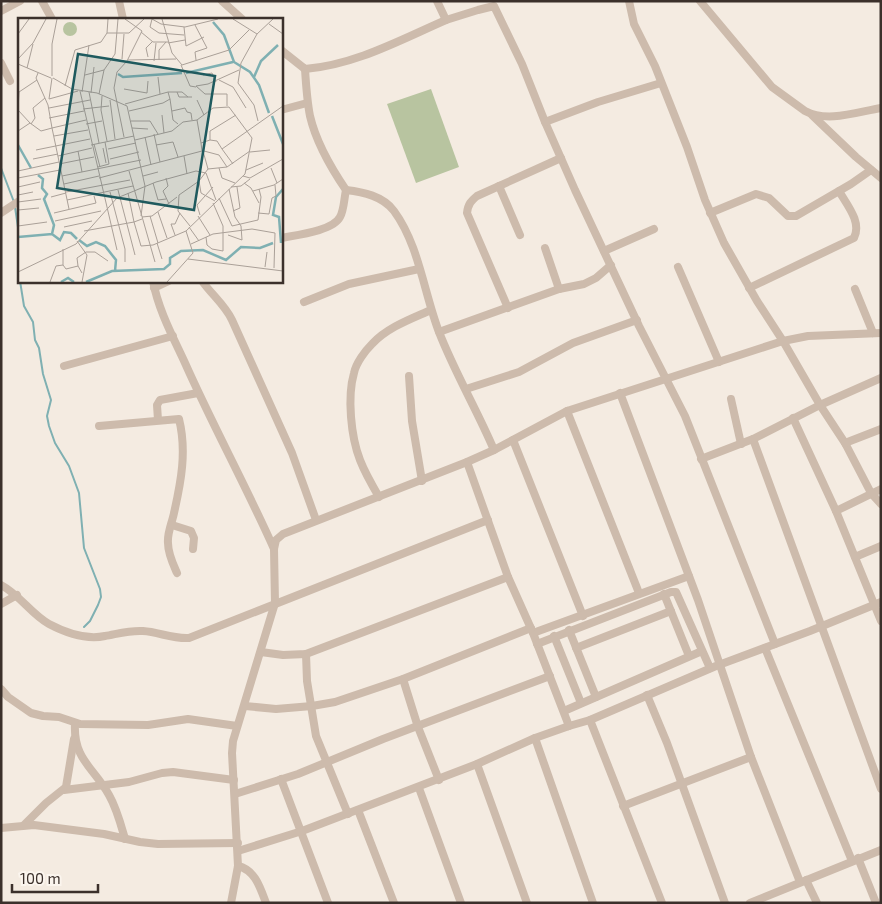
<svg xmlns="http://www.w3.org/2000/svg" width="882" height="904" font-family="'Exo 2',sans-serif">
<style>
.green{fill:#b8c4a0}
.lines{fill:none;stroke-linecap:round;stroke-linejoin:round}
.stream{stroke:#7fb0b2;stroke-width:2}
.minor{stroke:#cdbbac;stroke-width:8}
.inset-river{fill:none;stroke:#7fb0b2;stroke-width:2.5}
.inset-road{fill:none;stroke:#aaa098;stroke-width:1}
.view{fill:#1f5a5e;fill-opacity:0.15;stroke:#1f5a5e;stroke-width:2.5}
.inset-edge{fill:none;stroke:#3b302b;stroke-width:2.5}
</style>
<rect width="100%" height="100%" fill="#f4ebe1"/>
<polygon class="green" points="431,89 459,167 416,183 387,104"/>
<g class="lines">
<g class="stream">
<polyline points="1,168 14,202"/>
<polyline points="15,207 19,234"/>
<polyline points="19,258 19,274"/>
<polyline points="20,281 24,306 33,322 35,340 39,348 43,374 51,400 47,416 49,426 55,443 69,466 79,493 84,548 100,589 101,597 98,605 90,621 84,627"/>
</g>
<g class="minor">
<polyline points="42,1 52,19"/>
<polyline points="119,1 123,19"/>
<polyline points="222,1 242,19"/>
<polyline points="437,1 446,20 478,10 494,6 522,64 545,122 575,190 639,326 685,416 775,644"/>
<polyline points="629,1 634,24 655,66 687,147 705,200 724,243 757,301 783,341 820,405 845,443 871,493 881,504"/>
<path d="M700,1L772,87L805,111C827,123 857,112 881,108"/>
<polyline points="1,11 20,1"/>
<path d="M281,50L305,69C355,65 400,40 446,20"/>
<polyline points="1,63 10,81"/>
<path d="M305,69C306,85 307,101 310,116C316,142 331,168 346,190C363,192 383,196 394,211C419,245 424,293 439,332C455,373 477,410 494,450"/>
<polyline points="281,110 307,103"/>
<polyline points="812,115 856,157 881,178"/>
<polyline points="545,122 598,102 661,83"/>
<polyline points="499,186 520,235"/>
<polyline points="1,213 19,201"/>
<polyline points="710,213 756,194 769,198 788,216 796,216 851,184 871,170"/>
<path d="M281,238C296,235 333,231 340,217C344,210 344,199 346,190"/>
<polyline points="545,248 559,289"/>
<polyline points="604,251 654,229"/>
<polyline points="678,267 719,362"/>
<path d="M153,281C158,309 173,337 185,363C213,426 246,486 274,549"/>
<path d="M202,281C212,295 225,305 232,320L292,453L316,520"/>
<polyline points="154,288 169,281"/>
<path d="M749,288L854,238C862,222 847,205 839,191"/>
<polyline points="855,289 873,333"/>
<polyline points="304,302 349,284 419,269"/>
<path d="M508,308L467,213C468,204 471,201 477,196L561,158"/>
<polyline points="439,332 559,289 584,284 596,278 611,265"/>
<polyline points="64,366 173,336"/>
<polyline points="409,376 412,421 422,481"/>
<polyline points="466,389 519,372 573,343 637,320"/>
<polyline points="620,393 698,600 751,757 800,882"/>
<polyline points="731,399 741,444"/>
<polyline points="567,411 639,593"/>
<polyline points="793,418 836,511 881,621"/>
<polyline points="158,420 157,405 160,400 198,393"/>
<path d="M99,426L179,419C187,451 181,482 174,513C172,523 167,533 168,543C168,554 173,564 177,573"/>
<polyline points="753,439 881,789"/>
<polyline points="513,440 583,616"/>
<polyline points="845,443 881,429"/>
<polyline points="701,459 753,439 820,405 881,378"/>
<polyline points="467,462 508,577 533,633 569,726"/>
<path d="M379,497C372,485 365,473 360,460C351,437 347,397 354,373C356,363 365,351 372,344C388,327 411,319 431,310"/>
<polyline points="836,511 881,489"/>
<polyline points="172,525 191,531 194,538 193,549"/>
<polyline points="855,557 881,546"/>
<path d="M1,585C20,595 31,614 49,624C66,633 86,640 105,636C117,634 130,630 143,631C159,632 172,639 189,638L488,520"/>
<polyline points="664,594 689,656"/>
<polyline points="1,604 17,595"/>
<polyline points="569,630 596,697"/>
<polyline points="533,633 689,576"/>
<polyline points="554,636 581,703"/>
<polyline points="537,644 671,592 676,592 710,668"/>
<polyline points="576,648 671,611"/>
<polyline points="765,648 852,861"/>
<polyline points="261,652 283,655 306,654 508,577"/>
<polyline points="306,654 307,681 316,736 348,814"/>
<polyline points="403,679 418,727 439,780"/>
<polyline points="1,689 8,697 31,713 43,716 59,717 80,724 148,725 188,719 237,726"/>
<polyline points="647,695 667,743 725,903"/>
<polyline points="245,706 276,709 312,706 335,702 403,679 531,628"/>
<polyline points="564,711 702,651"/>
<polyline points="590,720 662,903"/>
<path d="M75,724C73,759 94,768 109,795C117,809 121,825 125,839"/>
<polyline points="535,738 593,903"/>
<polyline points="477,764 527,903"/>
<polyline points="281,779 328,903"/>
<polyline points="419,788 461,903"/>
<polyline points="64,790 129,782 162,773 173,772 234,780"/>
<polyline points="235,794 298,774 383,739 550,676"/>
<polyline points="623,806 751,757"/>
<polyline points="358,810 394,903"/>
<polyline points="24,825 46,803 66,787 74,739"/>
<polyline points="1,828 34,825 104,834 140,842 158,844 238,843"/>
<polyline points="238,851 302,831 477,764 535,738 569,726 590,720 716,666 810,631 881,602"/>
<polyline points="858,858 876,903"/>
<path d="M238,866C255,870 260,887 266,903"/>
<polyline points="806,880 817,903"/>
<polyline points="231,903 238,866 232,753 233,741 275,603 274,549 276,540 283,534 467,462 494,450 567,411 783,341 808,336 881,333"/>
<polyline points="750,903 881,850"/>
</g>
</g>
<g transform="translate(18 18)">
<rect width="265" height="265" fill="#f4ebe1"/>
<path d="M45 11a7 7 0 1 1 14 0a7 7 0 1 1-14 0Z" fill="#b8c4a0"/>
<path class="inset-river" d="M195,4L206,17L216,44L232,54L241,67L251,95M168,55L215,44M100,56L105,59L164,55M236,59L243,43L260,27M254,98L265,126M0,127L13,150M20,157L25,161L24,170L29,176L26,181L36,207L34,216M0,219L34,216L42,222L46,214L53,215L59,221M61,222L69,228L78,224L87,228L98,242L97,253M263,225L261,199L255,197L258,179L265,171M43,264L50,260L56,264M68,264L94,253L146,251L152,246V240L163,233L185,232L208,242L223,229L242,230L255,225"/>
<path class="inset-road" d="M134,1L143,6L167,9L200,1M134,1L132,9L141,15L166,17M144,1L154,35L164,47L211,32L231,12M215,1L239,16L255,1M251,6L265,16M177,7L189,30L177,34L178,42M166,9L168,28L186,19M123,14L135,24H150M89,15H111L126,1M0,16L11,1M239,16L223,45L220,65L236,87L240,103M150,25L167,22M130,39L128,30L134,24M0,41L15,25L28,1M104,41L106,16M110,42L158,41M141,42V32L148,24M136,43L138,25M0,46L33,60M163,47L172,68L178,69M9,50L15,26M20,55L18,60L30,87L34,110L68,102M67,57L86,52M185,57L194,55L198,64M34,58V26L39,1M140,59L142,76M34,60L31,81L60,73M35,60L54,71L79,75L109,88L127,168L123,198M201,62L215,69L228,90M47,68L57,32L83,24L89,15L90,1M106,71L129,75L130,63M62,73L99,232M64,74L71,27M71,74L81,125M159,74L161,79H174M73,75L76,49M81,76L86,52L97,36L100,1M84,78L83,92L89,123M152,81L155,102L160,106M92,82L97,121M179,82L186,97M107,86L150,74H164L170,79M209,88V76H187L178,68L190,66L221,52M31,90L72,82M65,91L91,88M111,93L145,85L152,81L150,74M154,93L167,90L169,94L173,95L174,102M144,97L146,115M31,100L66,93M113,103H132L140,116M12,105L0,92L1,74L19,62M13,106L17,100L15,90L27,80M68,106L84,103M114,110L130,111M0,113L12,105L23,113L34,110L51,191M136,116L142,144M36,118L70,112M106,119L96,70L99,54L109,43L124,13L107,1M127,119L133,147M117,122L154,113L165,104L179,102M192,122V113L218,97M76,126L82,149M73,127L116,118M138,127L155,124L160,139M85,130L88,145M90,131L118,125M204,131L215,146M18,132L72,121M60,133L64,154M185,133L190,151M186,133L201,137L209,149M232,134L252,132M40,138L74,130M166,138L169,156M15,141L40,136M92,141L121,134M41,146L76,139M80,149L91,146L87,124M201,150L204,160L217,165M253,150L259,165M228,152L245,145M0,153L41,144M111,153L137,244M44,158L123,142M125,158L140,154M225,158L232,160L265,141M0,160L42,152M81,160L184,133L183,125L192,122L199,123L204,131L265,88M148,160L150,168L145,173L151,186M181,163L183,175L197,183M135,165L140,182L148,181M226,165L233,170L241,185M46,166L81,158M0,169L22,164M213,169L223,168L232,161M100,172L117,237M235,173L256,167L265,161M48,174L112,162M92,174L107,231V244M0,177L15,174M33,179L48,175M201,180L214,208L240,202L243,179L241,171M49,182L115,168M0,184L23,181M0,192L21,190M215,193L222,190L219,169M140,194L149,220M36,195L78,185L76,178M240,195L251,196L254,180L258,178L257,167M182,197L179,187L195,169M132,198L140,225M180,198L192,217M124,199L134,198L159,179M124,201L116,204L123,228L135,227L168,213L227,156L234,120L211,89L195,90L179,102L183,125M37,203L83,193M0,208L29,204M172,208L160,193L161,177L181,163L190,151L209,149L232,133M46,209L74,203M171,209L181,223M66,213L116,204L110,175M157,217L153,206H157L162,195M210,217L224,222L223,208L217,199L211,171M188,219L189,227L194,231L205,233V208L195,185M59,223L69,237L64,264M139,225L144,241M173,226L195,216L234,211L257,215L256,250M170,241L265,253M45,247L48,251L60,248L64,255M60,248L59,240L68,234H77L90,243M247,249L249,234M0,254L58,226L99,180L138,164L178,153L188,155L198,182M32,264L38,248L45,247V231M149,264L175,235L168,213"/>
<path class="view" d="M60,36L197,58L176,192L39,170Z"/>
<rect width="265" height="265" class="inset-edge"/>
</g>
<rect width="882" height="904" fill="none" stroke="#3b302b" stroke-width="5"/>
<path d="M12 884v8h86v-8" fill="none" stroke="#3b302b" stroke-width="2.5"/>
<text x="20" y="884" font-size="15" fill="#3b302b" stroke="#fbf5ee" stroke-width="4" paint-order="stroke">100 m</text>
</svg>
